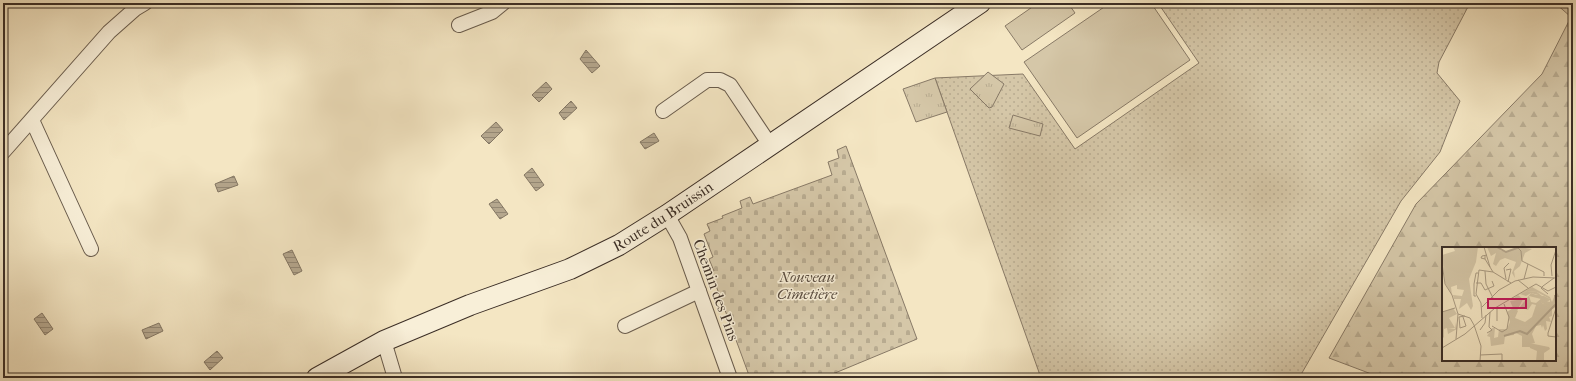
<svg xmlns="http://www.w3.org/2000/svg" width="1576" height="381" font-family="'IM FELL French Canon',serif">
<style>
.grass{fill:url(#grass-dots);stroke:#887a67}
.forest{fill:url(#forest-firs);stroke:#887a67;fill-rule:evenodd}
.cemetery{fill:url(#cemetery-stones);stroke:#887a67}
.park{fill:url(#park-tufts);stroke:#887a67}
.garden{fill:#d5c7a8;stroke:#887a67}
.water{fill:url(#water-rules);stroke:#847764}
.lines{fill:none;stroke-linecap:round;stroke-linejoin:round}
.street-casing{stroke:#695c4d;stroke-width:16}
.secondary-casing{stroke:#3b2e26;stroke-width:22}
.street{stroke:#f8efd8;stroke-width:14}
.secondary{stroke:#f8efd8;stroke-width:20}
.labels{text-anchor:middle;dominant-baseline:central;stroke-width:3;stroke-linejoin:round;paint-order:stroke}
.street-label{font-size:15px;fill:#3b2e26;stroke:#f8efd8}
.park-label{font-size:15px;font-style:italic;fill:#5a4d40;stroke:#f8efd8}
.inset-river{fill:none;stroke:#b5a78e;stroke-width:2}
.inset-road{fill:none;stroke:#aa9c84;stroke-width:1}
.view{fill:#c2185b;fill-opacity:0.15;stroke:#c2185b;stroke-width:2}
.inset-edge{fill:none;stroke:#3b2e26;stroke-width:2}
</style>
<defs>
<pattern id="grass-dots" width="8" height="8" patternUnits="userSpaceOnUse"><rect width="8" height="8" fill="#d5c7a8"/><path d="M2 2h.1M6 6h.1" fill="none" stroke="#b8ab90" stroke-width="1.8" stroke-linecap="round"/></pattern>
<pattern id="forest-firs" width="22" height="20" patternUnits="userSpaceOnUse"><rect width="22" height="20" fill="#d5c7a8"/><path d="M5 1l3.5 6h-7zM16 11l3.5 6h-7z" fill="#b8ab90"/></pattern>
<pattern id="cemetery-stones" width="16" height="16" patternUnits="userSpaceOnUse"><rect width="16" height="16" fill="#d5c7a8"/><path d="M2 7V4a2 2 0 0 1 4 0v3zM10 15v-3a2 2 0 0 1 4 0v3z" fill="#b8ab90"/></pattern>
<pattern id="park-tufts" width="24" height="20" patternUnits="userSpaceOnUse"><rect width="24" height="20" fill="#d5c7a8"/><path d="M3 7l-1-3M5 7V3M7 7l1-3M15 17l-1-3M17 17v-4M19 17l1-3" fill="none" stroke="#b8ab90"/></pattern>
<pattern id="water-rules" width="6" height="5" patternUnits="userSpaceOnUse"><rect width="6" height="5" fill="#b5a78e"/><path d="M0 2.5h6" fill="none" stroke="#948874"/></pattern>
</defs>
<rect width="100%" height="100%" fill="#f4e6c3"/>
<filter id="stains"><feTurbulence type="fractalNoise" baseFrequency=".005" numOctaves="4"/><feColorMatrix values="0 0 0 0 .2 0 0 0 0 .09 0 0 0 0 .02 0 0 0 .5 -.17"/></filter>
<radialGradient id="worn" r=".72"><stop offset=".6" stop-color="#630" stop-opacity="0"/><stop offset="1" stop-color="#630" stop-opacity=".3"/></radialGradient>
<polygon class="grass" points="1158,3 1470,3 1439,62 1437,73 1460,101 1440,152 1401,201 1299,378 1041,378 935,78 1023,74 1075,149 1199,63"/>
<path class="forest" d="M1555,3H1573V378H1382L1329,358L1416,204L1542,74L1571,17ZM1443,248H1555V360H1443Z"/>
<polygon class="cemetery" points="846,146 917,339 823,378 750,378 711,272 714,271 709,259 713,257 704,234 710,231 707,224 723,218 722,216 742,208 740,201 750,197 753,204 832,175 828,162 839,158 837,150"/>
<g class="park">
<polygon points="988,72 1004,84 992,107 989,108 970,89"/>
<polygon points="935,78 947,112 916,122 903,89"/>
<polygon points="1013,115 1043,124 1040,136 1009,128"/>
</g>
<g class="garden">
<polygon points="1038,3 1068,3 1075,13 1022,50 1005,26"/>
<polygon points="1110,3 1151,3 1190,60 1077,138 1024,62"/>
</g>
<g class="water">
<polygon points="586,50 600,66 592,73 580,59"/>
<polygon points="546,82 552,89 539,102 532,95"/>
<polygon points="571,101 577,108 564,120 559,113"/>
<polygon points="496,122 503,130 489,144 481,136"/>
<polygon points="654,133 659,141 645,149 640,142"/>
<polygon points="532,168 544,185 536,191 524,175"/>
<polygon points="234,176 238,185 218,192 215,184"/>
<polygon points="497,199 508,214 500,219 489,204"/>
<polygon points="292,250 302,271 294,275 283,254"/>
<polygon points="42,313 53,329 45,335 34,319"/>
<polygon points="159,323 163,331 146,339 142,330"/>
<polygon points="217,351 223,358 210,370 204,362"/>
</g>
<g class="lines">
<defs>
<g id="street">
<polyline points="459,25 492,12 503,3"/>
<polyline points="663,111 707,80 720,80 730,85 770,145"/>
<polyline points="32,120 91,249"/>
<polyline points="3,152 109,32 135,9 145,3"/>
<polyline points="667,215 680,238 730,378"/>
<polyline points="625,326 699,291"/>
<polyline points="384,341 395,378"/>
</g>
<g id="secondary">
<path id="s1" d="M317,378L384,341L470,305L570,269L619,245L667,215L980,3"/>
</g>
</defs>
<use href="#street" class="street-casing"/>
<use href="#secondary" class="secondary-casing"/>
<use href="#street" class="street"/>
<use href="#secondary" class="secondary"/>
</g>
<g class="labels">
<g class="street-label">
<text stroke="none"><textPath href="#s1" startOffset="383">Route du Bruissin</textPath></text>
<text transform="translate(716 290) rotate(70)">Chemin des Pins</text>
</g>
<g class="park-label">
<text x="807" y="277">Nouveau<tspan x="807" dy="17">Cimetière</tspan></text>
</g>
</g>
<g transform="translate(1442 247)">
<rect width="114" height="114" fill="#f4e6c3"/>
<path d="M85,44L95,45L100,49H102L108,52V53L101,57L97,54L99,52L87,49L96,48L89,46L84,49L78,47ZM76,48L81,52L75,64L72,63L68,54L75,53L72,51ZM87,96L107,100L108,102L102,106V114H94L95,104L88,101Z" fill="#d5c7a8"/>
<path d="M11,0H36L34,15L27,32L31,59L29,63L25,56L17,62L19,52H12L11,48L20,49L22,43L15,42V38L9,40L10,48L3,36L0,8L13,4ZM45,0H60L58,3L65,5L78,0L90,2L83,6L78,19L72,24L73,31L70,26L74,15L63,11L58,13L54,19L51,17L54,6L49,9ZM90,40L108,50L110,55L114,45V60L110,62V69L107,70L109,75L104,74L105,82L103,84L101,78L100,81L99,78L94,79L90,87L93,96L88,97V100H80V89L72,85V88L63,89L62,97L49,99L48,90L45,89L50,81H53L52,91L56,90L57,82H65L68,75L65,65L71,61L76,64L73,71L83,75L90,70L94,58L90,57L86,63L78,60L89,46L97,49H87L89,55L94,56L100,51L98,54L101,57L104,54L108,55V52L95,45L85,44L78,47ZM11,61L15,67L7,71L13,81H6L13,82L14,75L15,82L6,87L5,81L2,82V90L0,92L1,65Z" fill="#d5c7a8"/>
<path class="inset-river" d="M55,0L64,5L78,0M62,89L78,84L85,87L114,57L113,48"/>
<path class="inset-road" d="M42,0L48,20M75,0L79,4L80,14L102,25V29M43,9V12L39,11L40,9L45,8M43,12L51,25M0,16L3,37L10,48L16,67M64,23L69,22L66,35M43,24L44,37L51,51M110,29L109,18L114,3M64,32L62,21L67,16M82,32L86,17M76,33L86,41M34,36H39L43,43L52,39L50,34M101,39L112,31M101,39L99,41L106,47M34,49H32V37L34,26H36M40,60L57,43L73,34L91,30L114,31M55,60V74M114,61L106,86V89L114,90M0,65L13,61M16,67L28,71L32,78L39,99L38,114M21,70L24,79L18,81L17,70L23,69M40,71L39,56L34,47L37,23L51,25L69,36M50,79L60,85L65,82L67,70L62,57M38,83L43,76L44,68M45,86L50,83L47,80L48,65M14,92L16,67M0,101L23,87L53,61L94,37L106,44L114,40M38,108L60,107V114"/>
<path class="view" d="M46,52H84V61H46Z"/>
<rect width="114" height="114" class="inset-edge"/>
</g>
<rect width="1576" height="381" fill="none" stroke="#f4e6c3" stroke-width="16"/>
<rect x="4" y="4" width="1568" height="373" fill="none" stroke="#3b2e26" stroke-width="2"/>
<rect x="8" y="8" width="1560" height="365" fill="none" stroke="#3b2e26"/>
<rect width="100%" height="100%" filter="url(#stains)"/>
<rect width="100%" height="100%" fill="url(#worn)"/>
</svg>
